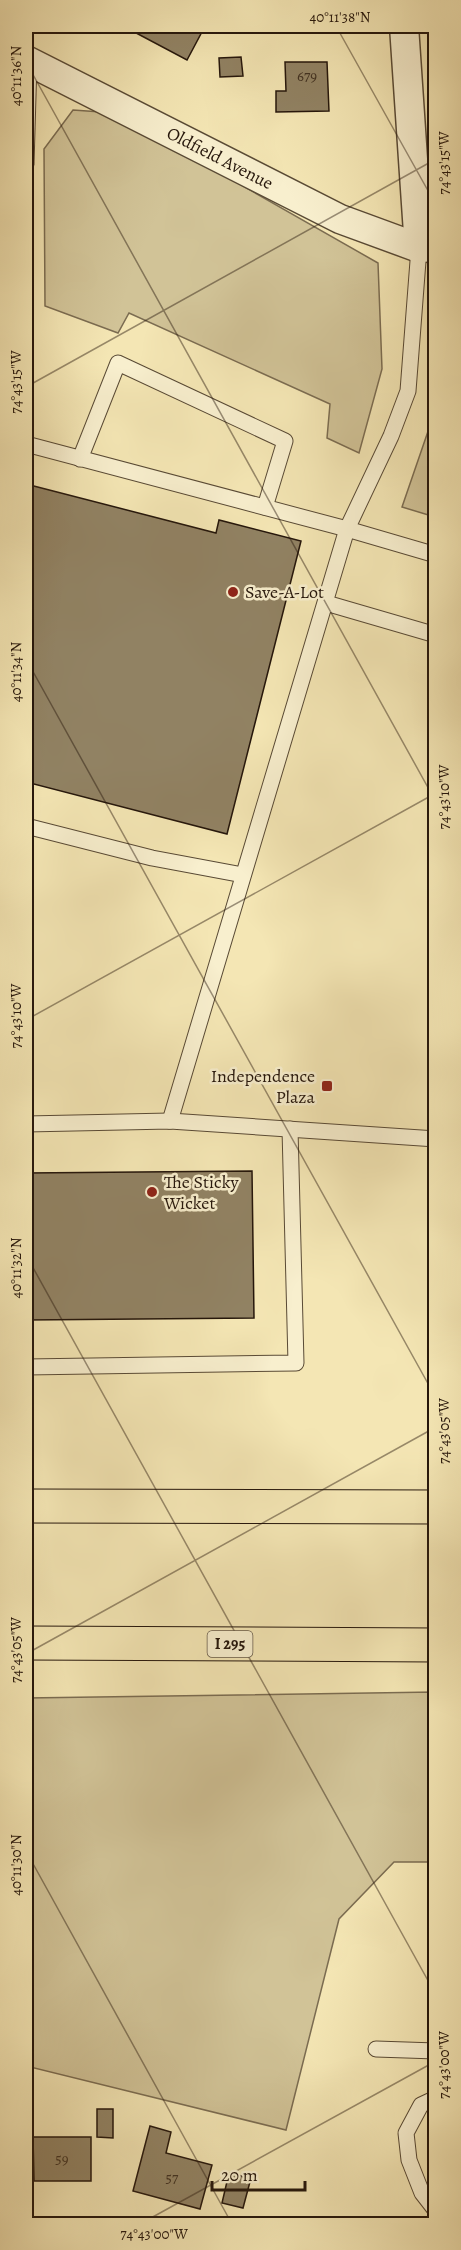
<svg xmlns="http://www.w3.org/2000/svg" width="461" height="2250" font-family="Alegreya,serif">
<style>
.green{fill:#d1c397;stroke:#7b6c51;stroke-width:1.5}
.building{fill:#918263;stroke:#25160b;stroke-width:1.5}
.lines{fill:none;stroke-linecap:round;stroke-linejoin:round}
.service-casing{stroke:#594a35;stroke-width:17}
.minor-casing{stroke:#594a35;stroke-width:31}
.motorway-casing{stroke:#25160b;stroke-width:35}
.service{stroke:#f8efce;stroke-width:15}
.minor{stroke:#f8efce;stroke-width:28}
.motorway{stroke:#f4e6b4;stroke-width:33}
.ticks{fill:none;stroke:#25160b;stroke-width:1.5;stroke-opacity:0.45}
.poi-dot{fill:#8f2418;stroke:#f8efce;stroke-width:2}
.labels{text-anchor:middle;dominant-baseline:central;stroke-width:5;stroke-linejoin:round;paint-order:stroke}
.number-label{font-size:15px;fill:#403121}
.shield{fill:#f8efce;stroke:#645746;stroke-width:1.5}
.shield-label{font-size:16px;font-weight:bold;fill:#25160b}
.street-label{font-size:18px;fill:#25160b;stroke:#f8efce}
.poi-label{font-size:18px;fill:#25160b;stroke:#f8efce;text-anchor:start}
.neatline{fill:none;stroke:#25160b;stroke-width:2}
.ticks-label{font-size:15px;text-anchor:middle;fill:#25160b}
</style>
<rect width="100%" height="100%" fill="#f4e6b4"/>
<filter id="stains"><feTurbulence type="fractalNoise" baseFrequency=".00333" numOctaves="4"/><feColorMatrix values="0 0 0 0 .2 0 0 0 0 .09 0 0 0 0 .02 0 0 0 .5 -.17"/></filter>
<radialGradient id="worn" r=".72"><stop offset=".6" stop-color="#630" stop-opacity="0"/><stop offset="1" stop-color="#630" stop-opacity=".3"/></radialGradient>
<g class="green">
<polygon points="73,110 115,113 378,263 382,369 359,453 327,438 330,404 129,313 118,333 45,306 44,149"/>
<polygon points="435,411 435,517 402,507"/>
<polygon points="435,1692 435,1862 394,1862 339,1919 286,2130 26,2066 26,1698"/>
</g>
<g class="building">
<polygon points="123,26 201,26 204,28 187,60"/>
<polygon points="241,57 243,76 220,77 219,58"/>
<polygon points="285,62 327,62 329,111 276,112 276,91 286,91"/>
<polygon points="26,484 216,533 219,520 301,541 227,834 26,782"/>
<polygon points="252,1171 254,1318 26,1320 26,1173"/>
<polygon points="97,2109 113,2109 113,2138 97,2137"/>
<polygon points="150,2126 171,2132 166,2153 212,2165 200,2209 133,2191"/>
<polygon points="33,2137 91,2137 91,2181 34,2181"/>
<polygon points="229,2173 251,2178 243,2208 222,2203"/>
</g>
<g class="lines">
<defs>
<g id="service">
<polyline points="26,164 29,62"/>
<polyline points="26,444 347,529 436,555"/>
<polyline points="80,459 118,363 285,441 265,507"/>
<polyline points="326,603 436,635"/>
<polyline points="26,826 152,858 243,875"/>
<polyline points="170,1121 347,529 391,436 408,391 419,248"/>
<polyline points="26,1124 170,1121 436,1139"/>
<polyline points="26,1367 296,1363 290,1129"/>
<polyline points="376,2049 436,2051"/>
<polyline points="436,2098 421,2105 406,2133 409,2160 422,2193 436,2211"/>
</g>
<g id="minor">
<polyline points="404,26 419,248"/>
<polyline points="26,60 340,219 419,248 436,247"/>
</g>
<g id="motorway">
<polyline points="26,1506 436,1507"/>
<polyline points="26,1643 436,1645"/>
</g>
</defs>
<use href="#service" class="service-casing"/>
<use href="#minor" class="minor-casing"/>
<use href="#motorway" class="motorway-casing"/>
<use href="#service" class="service"/>
<use href="#minor" class="minor"/>
<use href="#motorway" class="motorway"/>
</g>
<path class="ticks" d="M336,26L436,205M26,62L436,802M26,387L436,159M26,659L436,1398M26,1020L436,793M26,1255L436,1995M26,1654L436,1427M26,1851L232,2224M140,2224L436,2061"/>
<g class="poi-dot">
<circle cx="233" cy="592" r="6"/>
<rect x="321" y="1080" width="12" height="12" rx="3"/>
<circle cx="152" cy="1192" r="6"/>
</g>
<g class="labels">
<g class="number-label">
<text x="307" y="76">679</text>
<text x="62" y="2159">59</text>
<text x="172" y="2178">57</text>
</g>
<rect class="shield" x="207.5" y="1631" width="45" height="26" rx="4.5"/>
<g class="shield-label">
<text x="230" y="1644">I 295</text>
</g>
<g class="street-label">
<text transform="translate(220 158) rotate(27)">Oldfield Avenue</text>
</g>
<g class="poi-label">
<text x="245" y="592">Save-A-Lot</text>
<text x="315" y="1076" text-anchor="end">Independence<tspan x="315" dy="21">Plaza</tspan></text>
<text x="164" y="1182">The Sticky<tspan x="164" dy="21">Wicket</tspan></text>
</g>
</g>
<rect width="461" height="2250" fill="none" stroke="#f4e6b4" stroke-width="66"/>
<path d="M212 2181v9h93v-9" fill="none" stroke="#25160b" stroke-width="3"/>
<text x="221" y="2181" font-size="18" fill="#25160b" stroke="#f8efce" stroke-width="4.5" paint-order="stroke">20 m</text>
<rect x="33" y="33" width="395" height="2184" class="neatline"/>
<g class="ticks-label">
<text x="340" y="22">40°11'38"N</text>
<text transform="translate(16 76) rotate(-90)" y="5">40°11'36"N</text>
<text transform="translate(444 163) rotate(-90)" y="5">74°43'15"W</text>
<text transform="translate(16 382) rotate(-90)" y="5">74°43'15"W</text>
<text transform="translate(16 672) rotate(-90)" y="5">40°11'34"N</text>
<text transform="translate(444 797) rotate(-90)" y="5">74°43'10"W</text>
<text transform="translate(16 1016) rotate(-90)" y="5">74°43'10"W</text>
<text transform="translate(16 1268) rotate(-90)" y="5">40°11'32"N</text>
<text transform="translate(444 1431) rotate(-90)" y="5">74°43'05"W</text>
<text transform="translate(16 1650) rotate(-90)" y="5">74°43'05"W</text>
<text transform="translate(16 1865) rotate(-90)" y="5">40°11'30"N</text>
<text transform="translate(444 2065) rotate(-90)" y="5">74°43'00"W</text>
<text x="154" y="2239">74°43'00"W</text>
</g>
<rect width="100%" height="100%" filter="url(#stains)"/>
<rect width="100%" height="100%" fill="url(#worn)"/>
</svg>
